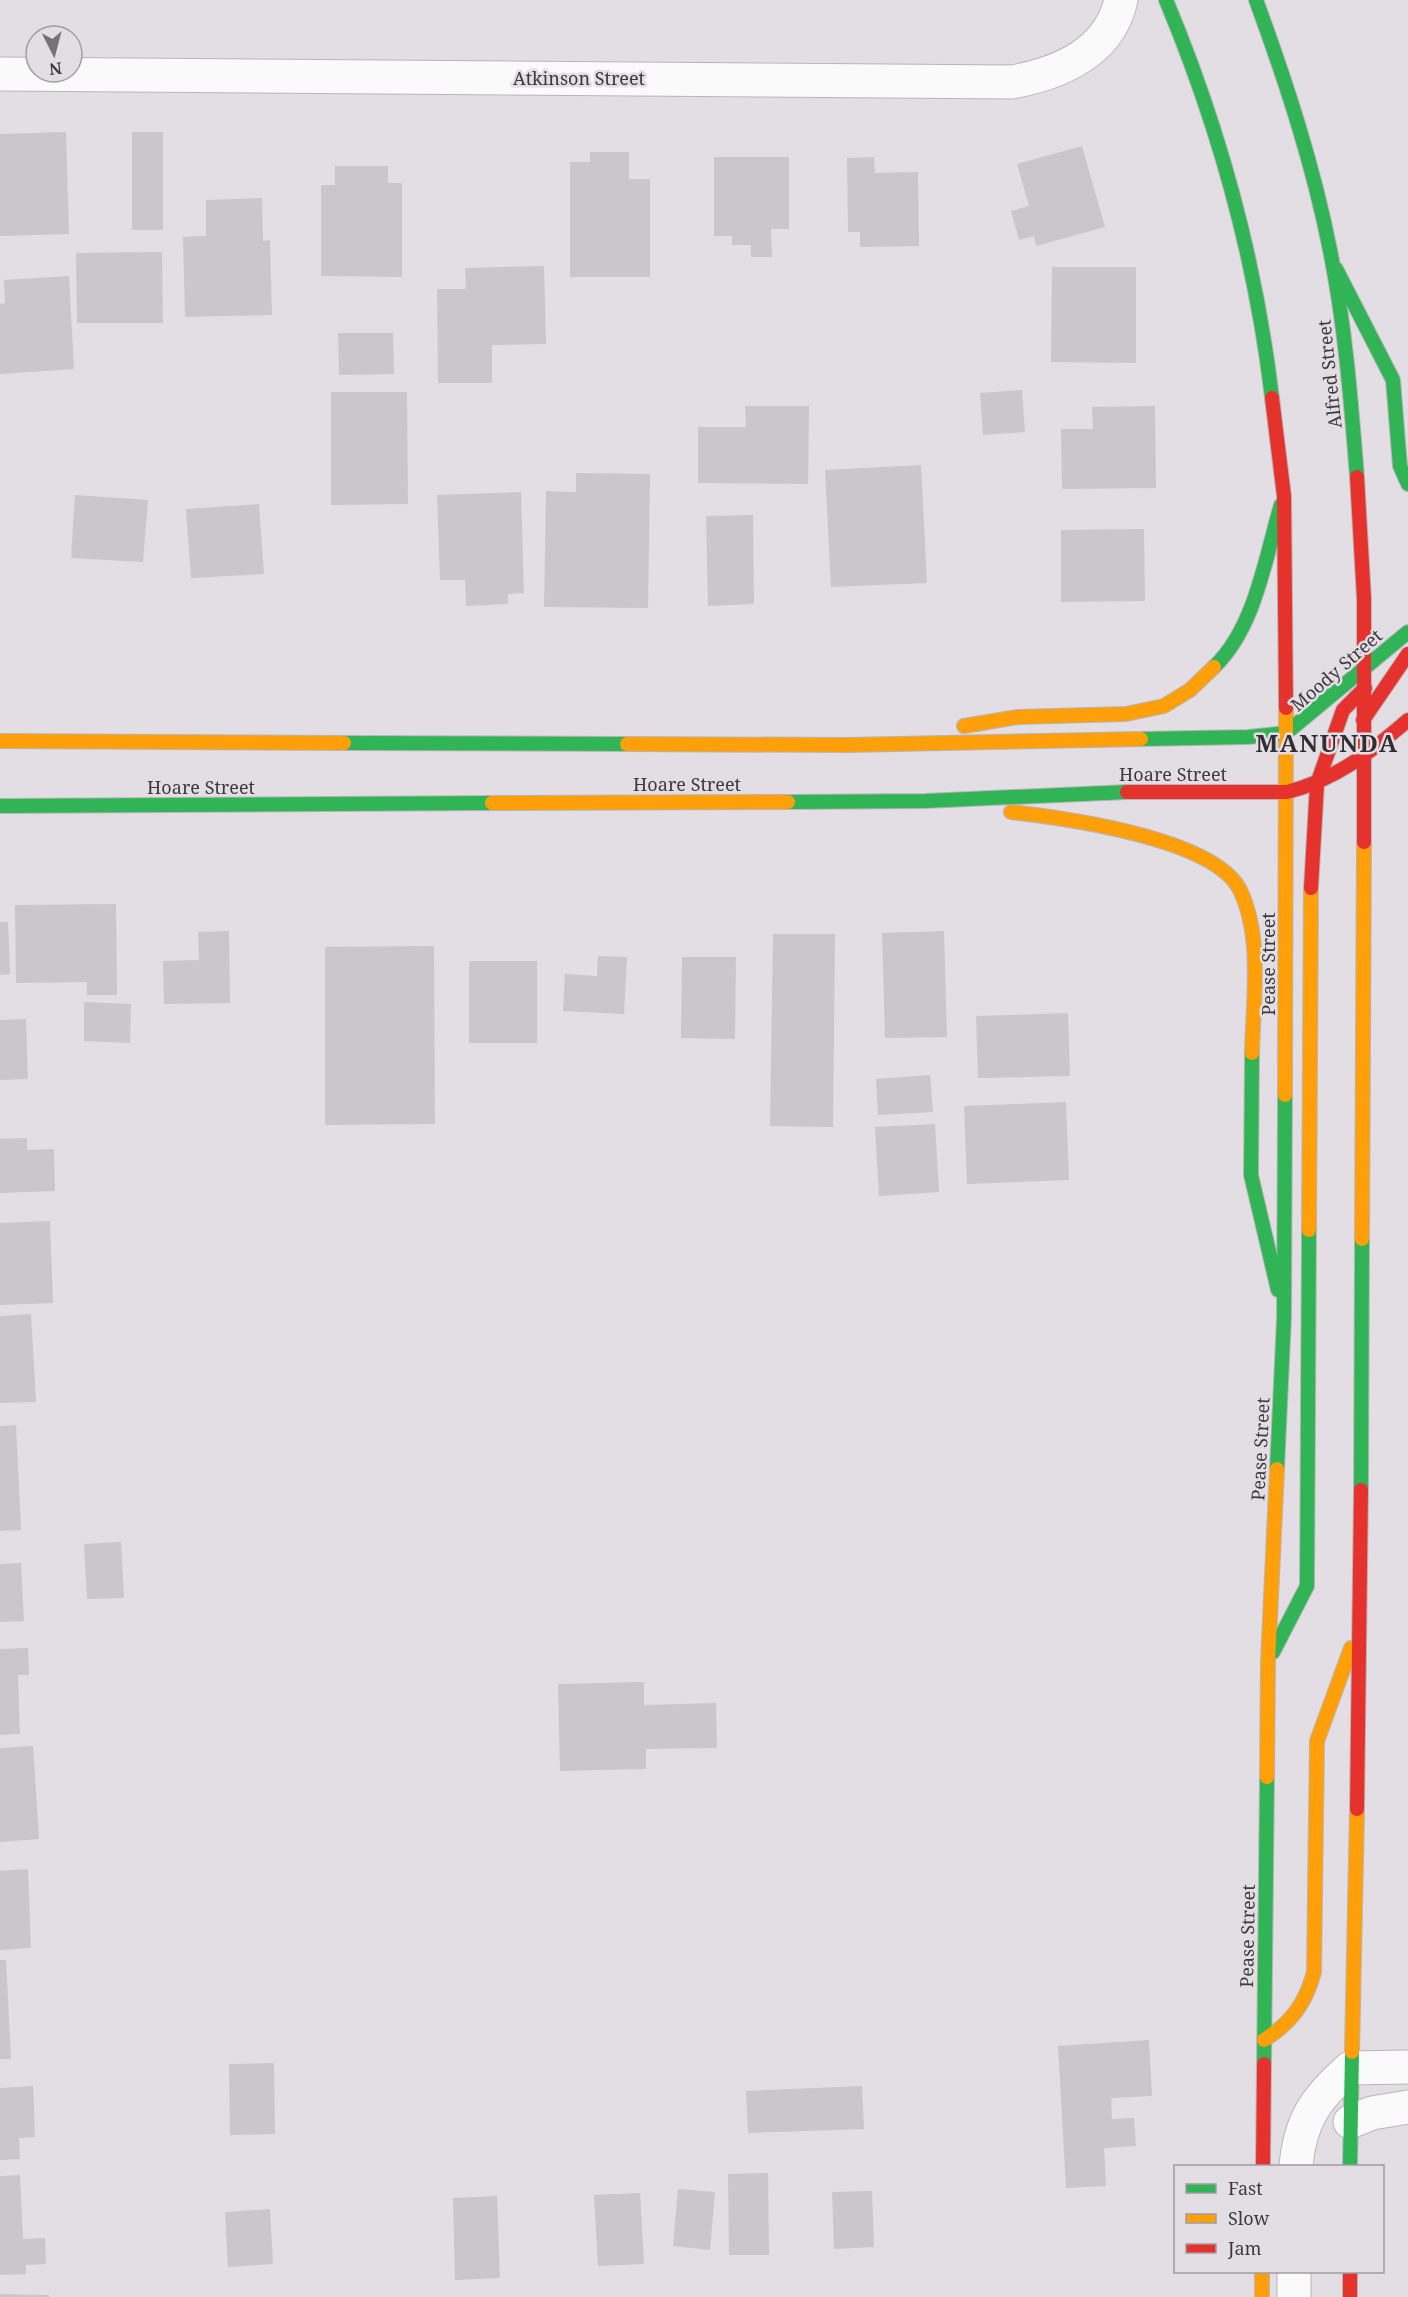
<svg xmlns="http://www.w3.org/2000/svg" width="1408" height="2297" font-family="'Noto Serif',serif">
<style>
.building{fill:#cac6c9}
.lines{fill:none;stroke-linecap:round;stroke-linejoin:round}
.street-casing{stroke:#b8b5b9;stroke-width:35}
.fast-casing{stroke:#b8b5b9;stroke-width:16}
.slow-casing{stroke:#b8b5b9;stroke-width:16}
.jam-casing{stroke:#b8b5b9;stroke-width:16}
.street{stroke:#fbfafb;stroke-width:33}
.fast{stroke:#30b455;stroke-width:14}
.slow{stroke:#ff9f0a;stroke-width:14}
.jam{stroke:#e5322d;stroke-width:14}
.labels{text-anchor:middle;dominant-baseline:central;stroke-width:5;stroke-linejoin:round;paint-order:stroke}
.street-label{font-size:18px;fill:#3c3a3d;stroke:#e3dde4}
.district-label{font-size:24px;font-weight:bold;letter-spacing:1.5px;fill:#332e34;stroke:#e3dde4}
</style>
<rect width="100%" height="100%" fill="#e2dee3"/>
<g class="building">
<polygon points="66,132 69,234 0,236 0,134"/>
<rect x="132" y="132" width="31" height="98"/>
<polygon points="1082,146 1105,227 1036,246 1034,236 1019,240 1011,211 1029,206 1017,164"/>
<polygon points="590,152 629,152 629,179 650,179 650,277 570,277 570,162 590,162"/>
<polygon points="714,157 789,157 789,229 771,229 772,257 751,257 751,245 732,245 732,236 714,236"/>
<polygon points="874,157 875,173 918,172 919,246 860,247 860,232 848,232 847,158"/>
<polygon points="335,166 388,166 388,183 402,183 402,277 321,276 321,185 335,185"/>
<polygon points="262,198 263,241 270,240 272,315 185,317 183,237 206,236 206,200"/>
<polygon points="162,252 163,323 77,323 76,253"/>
<polygon points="544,266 546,344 492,345 492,383 438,383 437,289 466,289 465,268"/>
<polygon points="1052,267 1136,267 1136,363 1051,362"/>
<polygon points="69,276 74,369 0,374 0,304 5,303 4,280"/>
<polygon points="338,333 393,333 394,374 339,375"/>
<polygon points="1022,390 1025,432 983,435 980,393"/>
<polygon points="331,392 407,392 408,504 331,505"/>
<polygon points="745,406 809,406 808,484 698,483 698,427 746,427"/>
<polygon points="1155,406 1156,488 1062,489 1061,429 1093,429 1092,407"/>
<polygon points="921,465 927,583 831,587 825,470"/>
<polygon points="576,473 650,474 648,608 544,607 546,491 576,492"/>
<polygon points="521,492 524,593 508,594 508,604 466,606 465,580 440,580 437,495"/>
<polygon points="75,495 148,500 143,562 71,558"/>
<polygon points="259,504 264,574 191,578 186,509"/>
<polygon points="753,515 754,604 708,606 706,516"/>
<polygon points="1144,529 1145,601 1061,602 1061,530"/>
<polygon points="116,904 117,995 87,995 87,982 16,983 15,905"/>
<polygon points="0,922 8,922 10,974 0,975"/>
<polygon points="229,931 230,1003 164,1004 163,961 199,960 198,932"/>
<polygon points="944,931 947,1037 885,1038 882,933"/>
<polygon points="773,934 835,934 833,1127 770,1126"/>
<polygon points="434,946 435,1124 325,1125 325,947"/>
<polygon points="598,956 627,957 624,1014 563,1011 565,974 597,976"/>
<polygon points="682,957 736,957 735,1039 681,1038"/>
<rect x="469" y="961" width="68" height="82"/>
<polygon points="84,1002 131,1004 130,1043 84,1041"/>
<polygon points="1068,1013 1070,1076 978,1078 976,1016"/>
<polygon points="26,1019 28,1079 0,1080 0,1020"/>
<polygon points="930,1075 933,1112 878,1115 876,1079"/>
<polygon points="1066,1102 1069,1180 967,1184 964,1106"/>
<polygon points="935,1124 939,1192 879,1196 875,1127"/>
<polygon points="27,1138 27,1150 54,1149 55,1191 0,1193 0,1139"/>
<polygon points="50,1221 53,1303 0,1305 0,1223"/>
<polygon points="31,1314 36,1402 0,1403 0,1316"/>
<polygon points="16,1425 21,1530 0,1531 0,1426"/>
<polygon points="121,1542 124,1598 87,1599 84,1544"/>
<polygon points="21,1563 24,1621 0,1622 0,1564"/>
<polygon points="28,1648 29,1675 18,1675 20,1734 0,1735 0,1649"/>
<polygon points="644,1682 644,1705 716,1703 717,1748 646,1749 646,1769 560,1771 558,1684"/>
<polygon points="33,1746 39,1839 0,1842 0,1748"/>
<polygon points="28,1869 31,1948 0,1950 0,1871"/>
<polygon points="0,1960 6,1960 11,2059 0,2059"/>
<polygon points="1149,2040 1152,2096 1111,2098 1112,2119 1134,2118 1136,2146 1104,2148 1106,2186 1066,2188 1058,2046"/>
<polygon points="274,2063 275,2134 230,2135 229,2064"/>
<polygon points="33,2086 35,2137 19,2138 20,2159 0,2160 0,2088"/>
<polygon points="862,2086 864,2129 748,2133 746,2091"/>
<polygon points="768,2173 769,2255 729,2255 728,2174"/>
<polygon points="20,2175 23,2239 45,2238 46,2264 26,2265 26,2274 0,2275 0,2176"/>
<polygon points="678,2189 715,2192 710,2250 673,2246"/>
<polygon points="872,2191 874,2247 834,2249 832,2192"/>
<polygon points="640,2193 644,2264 598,2266 594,2195"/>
<polygon points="497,2196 500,2278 455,2280 453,2198"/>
<polygon points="270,2209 273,2264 228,2267 225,2212"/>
<polygon points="0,2294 49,2295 49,2297 0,2297"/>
</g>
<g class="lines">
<defs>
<g id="street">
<path d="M0,74L1012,82C1060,73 1109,53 1121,0"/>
<polyline points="1350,2122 1372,2113 1408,2107"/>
<path d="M1296,2166C1300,2120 1316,2098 1350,2068L1408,2067"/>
<polyline points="1294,2297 1294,2272"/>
</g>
<g id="fast">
<path d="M1166,0C1219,127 1256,262 1272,398"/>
<path d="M1256,0C1286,82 1313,164 1330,250C1345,324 1351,401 1357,477"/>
<polyline points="1336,269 1393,380 1400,466 1408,484"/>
<path d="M1214,667C1255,628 1265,559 1281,505"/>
<polyline points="1141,739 1248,737 1286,733 1408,632"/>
<polyline points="344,743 627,744"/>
<polyline points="788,802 925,801 1127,792"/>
<polyline points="0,806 492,803"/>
<polyline points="1252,1053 1251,1175 1278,1290"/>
<polyline points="1277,1469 1284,1318 1285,1095"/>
<polyline points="1361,1490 1362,1239"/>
<polyline points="1273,1652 1307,1586 1309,1230"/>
<polyline points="1264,2064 1267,1777"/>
<polyline points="1350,2166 1352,2052"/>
</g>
<g id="slow">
<polyline points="964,726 1018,717 1126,714 1164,706 1190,690 1214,667"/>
<polyline points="0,741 344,743"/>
<polyline points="627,744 846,745 1141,739"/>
<polyline points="492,803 788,802"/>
<path d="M1011,812C1064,818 1214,838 1240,890C1263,938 1253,1002 1252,1053"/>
<polyline points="1285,1095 1286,708"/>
<polyline points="1309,1230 1311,888"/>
<polyline points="1362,1239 1364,842"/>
<polyline points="1267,1777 1268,1662 1277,1469"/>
<path d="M1264,2040C1291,2023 1306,2003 1314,1972L1317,1741L1351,1648"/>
<polyline points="1352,2052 1357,1809"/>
<polyline points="1262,2272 1262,2297"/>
</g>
<g id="jam">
<polyline points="1272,398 1284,496 1286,708"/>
<polyline points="1357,477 1364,599 1364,842"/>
<polyline points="1363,720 1408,654"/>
<path d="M1127,792H1287C1335,780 1371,752 1408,720"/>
<polyline points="1311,888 1317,784 1343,710 1365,688"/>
<polyline points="1357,1809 1361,1490"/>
<polyline points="1263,2166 1264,2064"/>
<polyline points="1350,2272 1350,2297"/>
</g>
</defs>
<use href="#street" class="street-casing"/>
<use href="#fast" class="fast-casing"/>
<use href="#slow" class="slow-casing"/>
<use href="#jam" class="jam-casing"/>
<use href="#street" class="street"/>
<use href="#fast" class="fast"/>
<use href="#slow" class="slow"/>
<use href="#jam" class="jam"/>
</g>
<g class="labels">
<g class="street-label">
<text x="579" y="78">Atkinson Street</text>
<text transform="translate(1329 374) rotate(-96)">Alfred Street</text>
<text transform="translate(1336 670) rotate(-41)">Moody Street</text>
<text x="1173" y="774">Hoare Street</text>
<text x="687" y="784">Hoare Street</text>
<text x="201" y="787">Hoare Street</text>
<text transform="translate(1268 964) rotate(-90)">Pease Street</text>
<text transform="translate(1260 1449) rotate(-87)">Pease Street</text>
<text transform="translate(1247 1936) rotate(-89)">Pease Street</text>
</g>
<g class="district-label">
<text x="1327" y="742">MANUNDA</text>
</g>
</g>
<rect x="1174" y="2165" width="210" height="108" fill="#e3dde4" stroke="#a09ca1" stroke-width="1.5"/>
<rect x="1186" y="2184" width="30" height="9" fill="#30b455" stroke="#a09ca1" stroke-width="1.5"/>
<text x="1228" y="2195" font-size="18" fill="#3c3a3d">Fast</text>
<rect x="1186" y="2214" width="30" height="9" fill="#ff9f0a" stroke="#a09ca1" stroke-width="1.5"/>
<text x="1228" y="2225" font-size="18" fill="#3c3a3d">Slow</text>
<rect x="1186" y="2244" width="30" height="9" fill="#e5322d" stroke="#a09ca1" stroke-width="1.5"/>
<text x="1228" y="2255" font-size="18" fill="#3c3a3d">Jam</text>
<g transform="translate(54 54) rotate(174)"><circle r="28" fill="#e3dde4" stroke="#a09ca1" stroke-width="1.5"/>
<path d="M0-4.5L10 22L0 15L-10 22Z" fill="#767377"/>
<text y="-9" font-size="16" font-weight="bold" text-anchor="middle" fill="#3c3a3d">N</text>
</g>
</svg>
